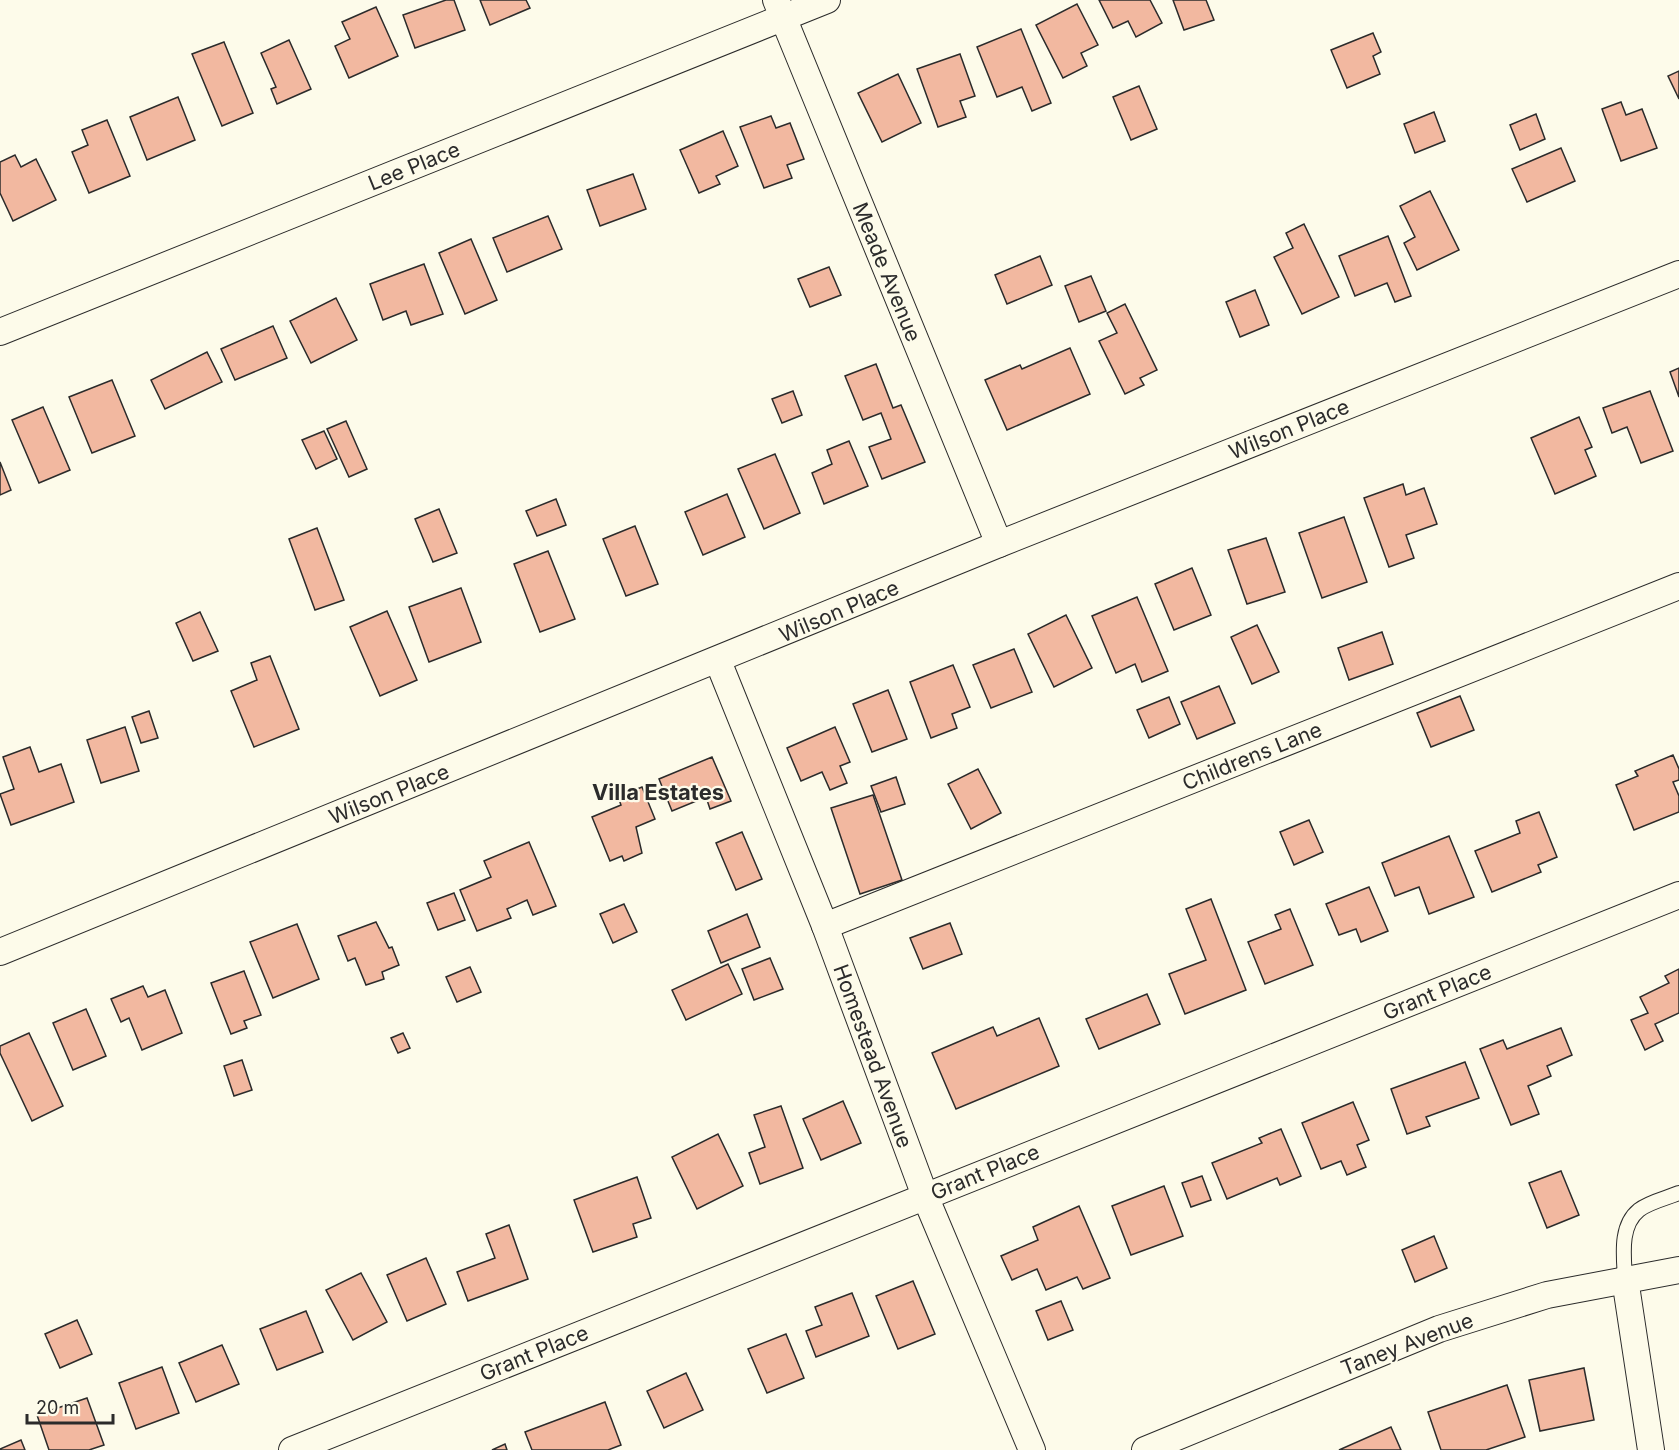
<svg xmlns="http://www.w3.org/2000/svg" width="1679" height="1450" font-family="Inter,sans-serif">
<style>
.building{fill:#f2b8a0;stroke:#2b2b2b;stroke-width:1.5}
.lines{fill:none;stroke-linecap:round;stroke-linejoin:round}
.lane-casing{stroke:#2b2b2b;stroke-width:16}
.street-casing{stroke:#2b2b2b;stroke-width:28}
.lane{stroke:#fdfbea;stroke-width:14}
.street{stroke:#fdfbea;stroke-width:26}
.labels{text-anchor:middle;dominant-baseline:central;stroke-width:4.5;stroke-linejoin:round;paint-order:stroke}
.street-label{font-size:21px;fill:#2b2b2b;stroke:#fdfbea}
.neighbourhood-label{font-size:22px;font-weight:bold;fill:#2b2b2b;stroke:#fdfbea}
</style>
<rect width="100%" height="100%" fill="#fdfbea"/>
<g class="building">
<polygon points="446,0 454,0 465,30 415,48 403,15"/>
<polygon points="480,0 526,0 530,8 490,25"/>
<polygon points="1099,0 1150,0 1162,23 1136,37 1128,21 1113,28"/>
<polygon points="1173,0 1206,0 1214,20 1184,30"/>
<polygon points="1077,4 1098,45 1081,53 1087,66 1063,78 1036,25"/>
<polygon points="376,7 398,56 349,78 335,46 350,39 342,22"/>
<polygon points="1021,29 1051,103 1032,111 1022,87 997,97 977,47"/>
<polygon points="1373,33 1381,52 1373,56 1380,74 1347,88 1331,50"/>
<polygon points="289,40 311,89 277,104 271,89 276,87 261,53"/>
<polygon points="224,42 253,113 222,126 192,54"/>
<polygon points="960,54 975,96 960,101 966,117 938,127 917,69"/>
<polygon points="1679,71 1679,99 1668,76"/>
<polygon points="898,74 921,123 882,142 858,93"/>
<polygon points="1139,86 1157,129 1131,140 1113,97"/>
<polygon points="178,97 195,140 147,160 130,117"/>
<polygon points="1621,102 1626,115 1642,109 1657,148 1621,161 1602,109"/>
<polygon points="1434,112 1445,141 1415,153 1404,124"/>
<polygon points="1536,114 1545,139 1520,150 1510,125"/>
<polygon points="771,116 776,128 790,123 804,159 787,165 792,178 764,188 740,127"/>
<polygon points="107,120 130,176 89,193 72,152 88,145 82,130"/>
<polygon points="723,131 738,166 716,176 720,184 699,193 680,150"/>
<polygon points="1561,148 1575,181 1527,202 1512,169"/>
<polygon points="15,155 21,167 36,159 56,200 13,221 0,193 0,162"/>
<polygon points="633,174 646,209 600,226 587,190"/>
<polygon points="1430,191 1459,250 1417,270 1404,243 1415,237 1400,206"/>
<polygon points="548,216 562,249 507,272 493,238"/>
<polygon points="1304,224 1339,297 1302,314 1274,257 1293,248 1286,233"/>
<polygon points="1388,236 1411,296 1395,302 1387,283 1355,296 1339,256"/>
<polygon points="471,239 497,300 465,314 439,253"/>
<polygon points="1040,256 1052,285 1007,304 995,275"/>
<polygon points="424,264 443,314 411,325 406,311 383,320 370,284"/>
<polygon points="829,267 841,295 810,307 798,279"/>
<polygon points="1091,276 1106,311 1079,322 1065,286"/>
<polygon points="1255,290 1269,325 1240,337 1226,302"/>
<polygon points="336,298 357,340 311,363 290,321"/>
<polygon points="1125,304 1157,370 1140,378 1144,385 1125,394 1099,341 1117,333 1107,313"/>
<polygon points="273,326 287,358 235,380 221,349"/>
<polygon points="1070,348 1090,394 1007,430 985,380 1020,365 1022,369"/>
<polygon points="207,352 222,382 165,409 151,380"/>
<polygon points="876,364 893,408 901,405 925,462 882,479 869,447 891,439 881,413 863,420 845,376"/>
<polygon points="1679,368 1679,397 1670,372"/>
<polygon points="112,380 135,436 92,453 69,397"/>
<polygon points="793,391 802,415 782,423 772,399"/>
<polygon points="1650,391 1673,451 1641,463 1627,427 1612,433 1603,408"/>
<polygon points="43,407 70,470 39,483 12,420"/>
<polygon points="1579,417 1592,447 1585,450 1596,476 1555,494 1531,438"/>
<polygon points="346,421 367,469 349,477 327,429"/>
<polygon points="324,431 337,459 316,469 302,440"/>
<polygon points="849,441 868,486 824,504 812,473 832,464 827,450"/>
<polygon points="775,454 800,513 764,529 738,469"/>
<polygon points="0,462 11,490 0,495"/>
<polygon points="1403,484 1406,495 1424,488 1437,524 1406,535 1414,558 1389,567 1364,498"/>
<polygon points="727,494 745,537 703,555 685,512"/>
<polygon points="556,499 566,525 537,536 526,511"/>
<polygon points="439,509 457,553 433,562 415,519"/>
<polygon points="1344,517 1367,582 1322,598 1299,533"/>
<polygon points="635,526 658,584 626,596 603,539"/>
<polygon points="317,528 344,600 315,610 289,539"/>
<polygon points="1266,538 1285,592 1247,604 1228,550"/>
<polygon points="548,551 575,619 540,632 514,564"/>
<polygon points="1192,568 1211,615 1174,630 1155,584"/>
<polygon points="461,588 481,642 429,662 409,607"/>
<polygon points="1137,597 1168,671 1142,682 1135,664 1116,673 1092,616"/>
<polygon points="387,611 417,680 380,696 350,627"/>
<polygon points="200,612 218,651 193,661 176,623"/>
<polygon points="1066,615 1092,668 1054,687 1028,634"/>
<polygon points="1257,625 1279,672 1252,684 1231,637"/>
<polygon points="1382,632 1393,664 1349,680 1338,648"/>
<polygon points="1014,649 1032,692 991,708 973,665"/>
<polygon points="270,656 299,729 254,747 231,691 257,680 251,663"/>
<polygon points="953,665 970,707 952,714 957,728 931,738 910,682"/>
<polygon points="1219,686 1235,723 1197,739 1181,702"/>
<polygon points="888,690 907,739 872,752 853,704"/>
<polygon points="1460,696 1474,730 1431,747 1417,713"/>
<polygon points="1169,697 1180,724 1149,738 1137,710"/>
<polygon points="149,711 158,738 141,743 132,717"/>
<polygon points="125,727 139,771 101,783 87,740"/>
<polygon points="835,727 850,762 840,766 847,783 830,790 822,772 801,781 787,748"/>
<polygon points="30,747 39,772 61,764 74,802 11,825 0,794 14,789 3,757"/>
<polygon points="1673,755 1679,769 1679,780 1673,782 1679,796 1679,812 1634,830 1616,785 1638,776 1635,771"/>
<polygon points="712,757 731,801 710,809 706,797 672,811 659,779"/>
<polygon points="978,769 1001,813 971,829 948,784"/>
<polygon points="896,777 905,804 881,812 871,786"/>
<polygon points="642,787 655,819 636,827 642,853 624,861 622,856 610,861 592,817 621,805 618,797"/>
<polygon points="873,795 902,880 860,894 831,808"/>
<polygon points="1539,812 1557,857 1538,865 1541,872 1492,892 1475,851 1520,833 1516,821"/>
<polygon points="1309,820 1323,852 1294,865 1280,832"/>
<polygon points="742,832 762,879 736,890 716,843"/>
<polygon points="1449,836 1474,897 1429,914 1419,887 1395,896 1382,863"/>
<polygon points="529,842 556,906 533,915 527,900 507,909 511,918 477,931 460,890 491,877 484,861"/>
<polygon points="1369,887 1388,931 1361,942 1356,929 1339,935 1326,904"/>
<polygon points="454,893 465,920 438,930 427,903"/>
<polygon points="1211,899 1246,990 1185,1014 1169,974 1206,960 1186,909"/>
<polygon points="624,904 637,932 613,943 600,914"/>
<polygon points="1290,909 1313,965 1265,984 1248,942 1281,929 1275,915"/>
<polygon points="747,914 760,947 721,963 708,931"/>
<polygon points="376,922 389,948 392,947 399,965 382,972 384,979 366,985 355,958 348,961 338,936"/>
<polygon points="950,923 962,954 923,969 910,938"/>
<polygon points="297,924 319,979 273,998 250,942"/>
<polygon points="770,958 783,989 754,1000 742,969"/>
<polygon points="728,964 742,994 686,1020 672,990"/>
<polygon points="470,967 481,992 457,1002 446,977"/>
<polygon points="1679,969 1679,1013 1655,1024 1663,1041 1645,1050 1631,1020 1648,1013 1640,997 1669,983 1665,976"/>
<polygon points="244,971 261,1015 244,1021 247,1028 231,1034 211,983"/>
<polygon points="143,986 148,997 165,990 182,1033 142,1050 129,1018 121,1022 111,999"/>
<polygon points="1147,994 1160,1024 1099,1049 1086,1019"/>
<polygon points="86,1009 106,1056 73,1070 53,1023"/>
<polygon points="1039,1018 1059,1066 956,1109 932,1053 993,1027 997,1036"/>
<polygon points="1561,1028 1572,1055 1547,1066 1551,1076 1528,1086 1539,1114 1511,1125 1480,1049 1503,1040 1507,1049"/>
<polygon points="29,1033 63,1106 32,1121 0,1053 0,1046"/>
<polygon points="403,1033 410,1048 398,1053 391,1038"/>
<polygon points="242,1060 252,1090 234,1096 224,1066"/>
<polygon points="1465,1062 1479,1098 1426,1117 1430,1126 1407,1134 1391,1089"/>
<polygon points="843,1101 861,1143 821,1160 803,1119"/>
<polygon points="1353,1102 1369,1140 1357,1145 1366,1167 1347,1175 1341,1161 1321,1169 1302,1123"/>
<polygon points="781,1106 803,1168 760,1184 749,1153 765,1147 754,1115"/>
<polygon points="1281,1129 1301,1176 1280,1185 1277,1178 1227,1199 1212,1163 1262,1143 1259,1138"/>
<polygon points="718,1134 743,1186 697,1209 672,1157"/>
<polygon points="1561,1171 1579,1215 1547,1228 1529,1183"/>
<polygon points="1202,1176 1211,1200 1191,1207 1182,1183"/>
<polygon points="637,1177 651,1218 633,1224 637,1237 593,1252 574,1200"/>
<polygon points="1164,1186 1183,1236 1131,1255 1112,1206"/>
<polygon points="1079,1206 1110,1278 1083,1289 1077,1277 1046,1290 1037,1269 1012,1280 1001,1256 1038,1240 1033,1227"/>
<polygon points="509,1225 528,1279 468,1301 457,1272 495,1258 486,1234"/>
<polygon points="1434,1236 1447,1268 1415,1282 1402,1250"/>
<polygon points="426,1258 446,1304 407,1321 387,1275"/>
<polygon points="361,1273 387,1322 353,1340 326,1290"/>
<polygon points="913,1281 935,1334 898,1349 876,1296"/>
<polygon points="852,1293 869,1336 816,1357 806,1331 822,1325 815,1307"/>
<polygon points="1061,1301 1073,1330 1048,1340 1036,1311"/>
<polygon points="306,1311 323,1352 277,1370 260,1329"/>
<polygon points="77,1320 92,1354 60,1368 45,1334"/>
<polygon points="786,1334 804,1378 767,1393 748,1349"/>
<polygon points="222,1345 239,1384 196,1402 179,1363"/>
<polygon points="162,1367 179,1413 136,1429 119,1383"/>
<polygon points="1584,1368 1594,1420 1540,1431 1529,1380"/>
<polygon points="686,1373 703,1410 664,1428 647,1391"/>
<polygon points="1507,1385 1525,1437 1486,1450 1441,1450 1428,1412"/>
<polygon points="87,1398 104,1445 89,1450 49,1450 37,1415"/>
<polygon points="605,1402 621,1445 608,1450 532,1450 525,1432"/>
<polygon points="1391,1427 1401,1450 1339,1450"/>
<polygon points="21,1440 25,1450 0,1450 0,1449"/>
<polygon points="505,1444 507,1450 492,1450"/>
</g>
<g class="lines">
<defs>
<path id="lane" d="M1625,1279C1624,1257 1619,1226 1639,1210C1649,1202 1667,1198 1679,1193"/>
<g id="street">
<polyline points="776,0 999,544"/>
<polyline points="0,332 827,0"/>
<polyline points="718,661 825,926 925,1196 1032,1450"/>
<polyline points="825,926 1679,586"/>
<polyline points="0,952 999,544 1679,274"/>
<polyline points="1625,1279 1651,1450"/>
<polyline points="292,1450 1679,895"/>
<polyline points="1145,1450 1439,1329 1547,1295 1679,1270"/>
</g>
</defs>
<use href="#lane" class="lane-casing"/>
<use href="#street" class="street-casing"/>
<use href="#lane" class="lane"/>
<use href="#street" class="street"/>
</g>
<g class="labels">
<g class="street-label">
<text transform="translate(414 166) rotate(-22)">Lee Place</text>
<text transform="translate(887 272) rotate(68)">Meade Avenue</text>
<text transform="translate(1289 429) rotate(-22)">Wilson Place</text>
<text transform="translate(839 611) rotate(-23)">Wilson Place</text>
<text transform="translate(1252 756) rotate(-22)">Childrens Lane</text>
<text transform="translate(389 794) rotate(-22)">Wilson Place</text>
<text transform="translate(1437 992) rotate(-22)">Grant Place</text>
<text transform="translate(873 1056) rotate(70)">Homestead Avenue</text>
<text transform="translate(985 1172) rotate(-22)">Grant Place</text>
<text transform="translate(1407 1344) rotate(-21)">Taney Avenue</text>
<text transform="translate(534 1353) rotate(-22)">Grant Place</text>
</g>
<g class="neighbourhood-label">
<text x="658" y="792">Villa Estates</text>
</g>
</g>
<path d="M27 1414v9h86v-9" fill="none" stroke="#2b2b2b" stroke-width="3"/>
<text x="36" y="1414" font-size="18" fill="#2b2b2b" stroke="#fdfbea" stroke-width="4.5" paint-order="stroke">20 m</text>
</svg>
